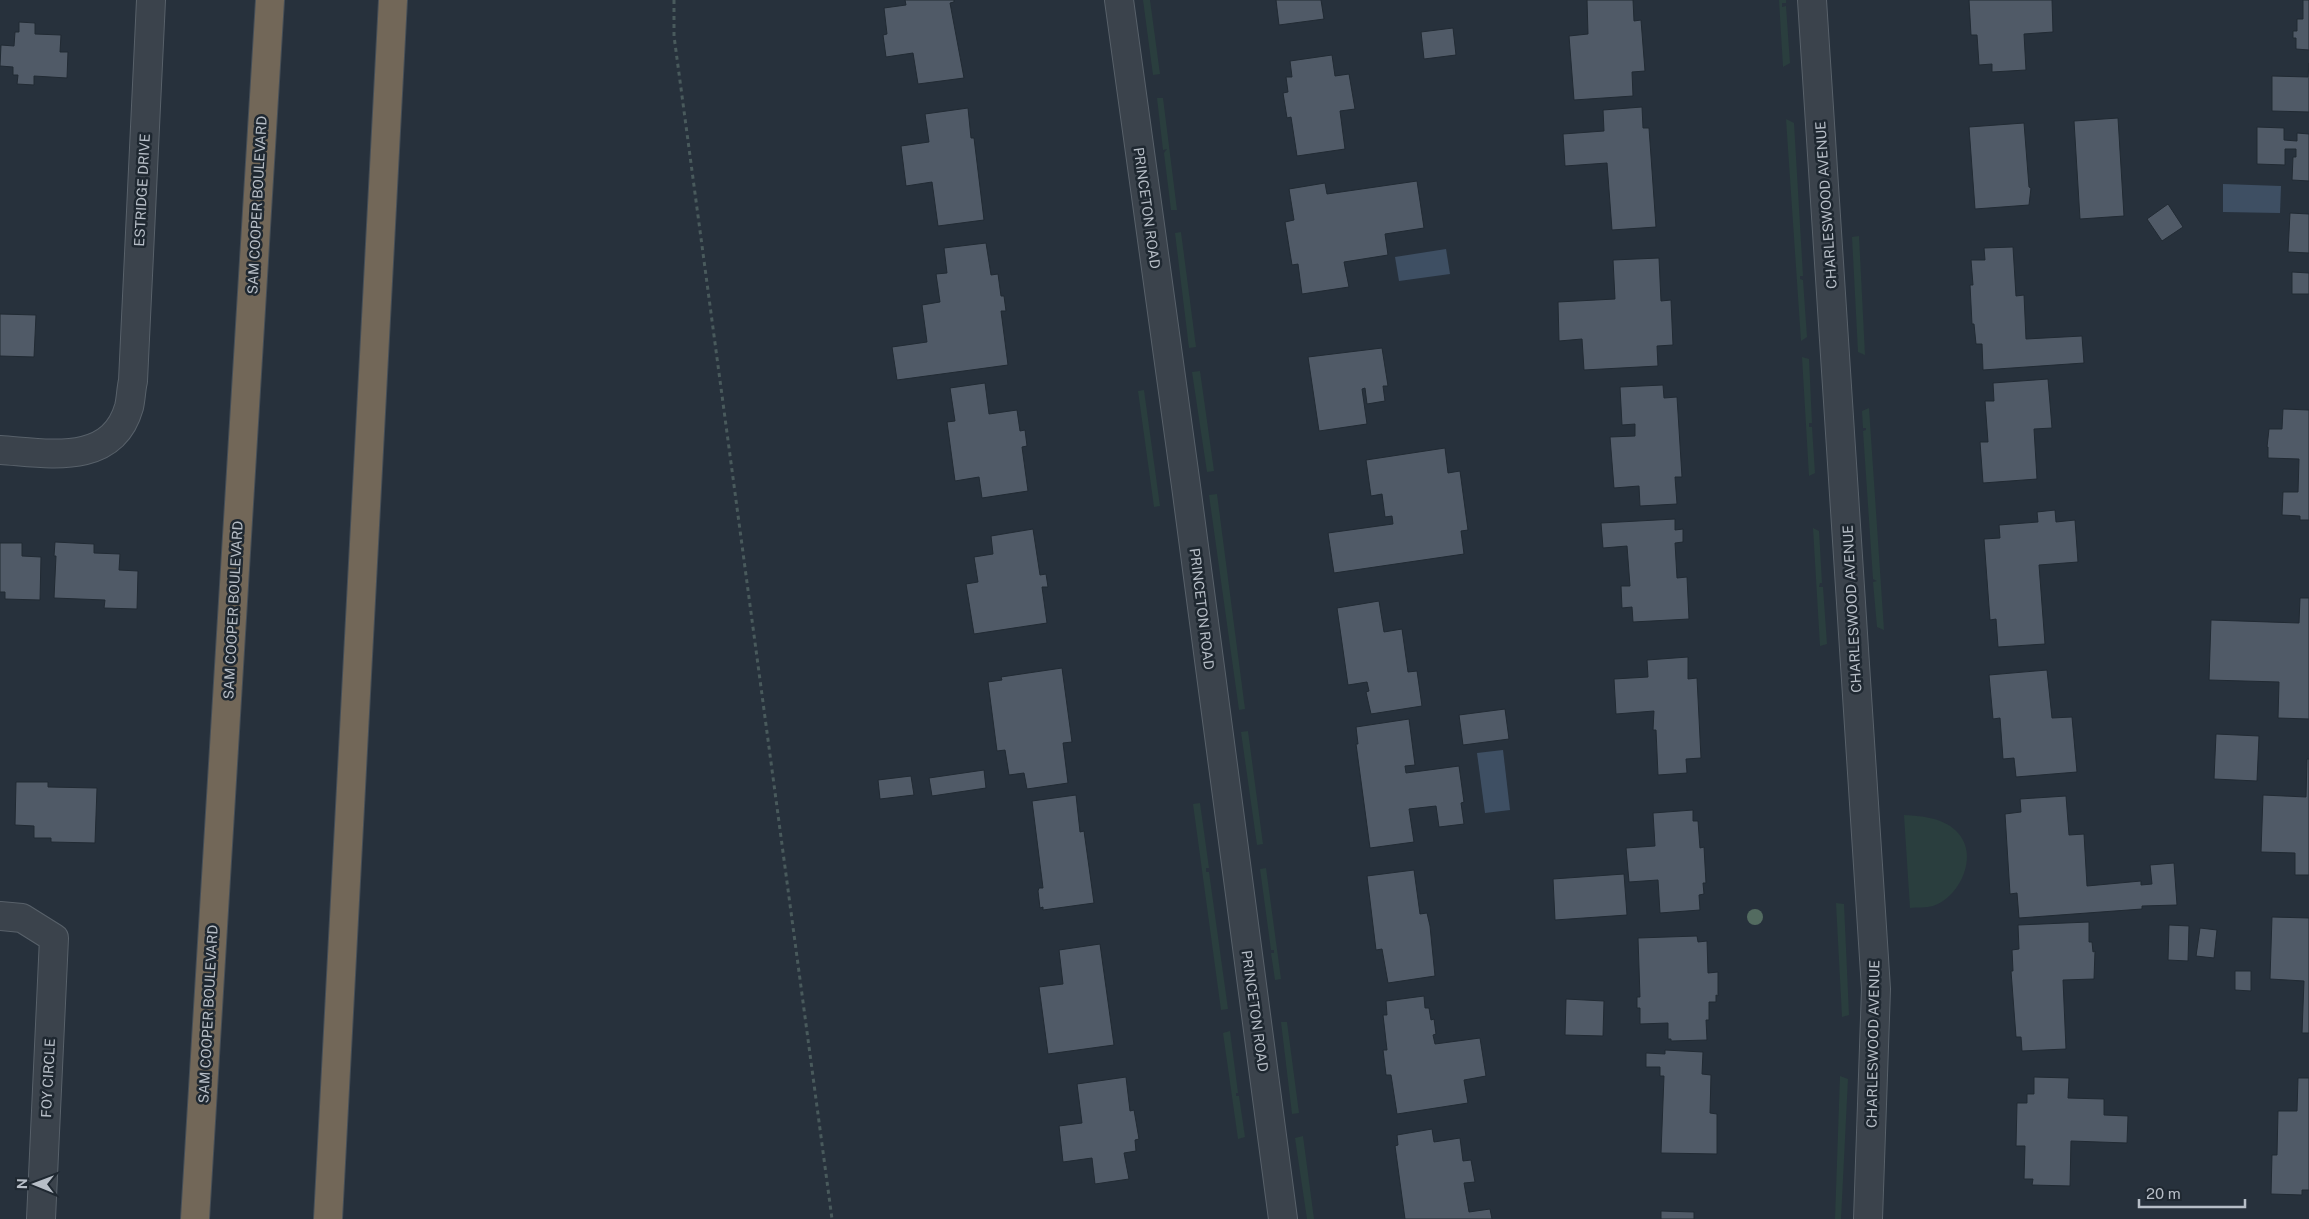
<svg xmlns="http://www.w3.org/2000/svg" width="2309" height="1219" font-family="'Public Sans',sans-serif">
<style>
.green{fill:#2a3e3e}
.water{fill:#3e4f63}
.building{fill:#505a67;stroke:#212a33}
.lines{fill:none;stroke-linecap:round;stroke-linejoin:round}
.minor-casing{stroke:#58616a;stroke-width:30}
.highway-casing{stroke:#454e57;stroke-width:30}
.path{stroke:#495a5c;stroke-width:3;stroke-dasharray:4 4;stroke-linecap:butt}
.minor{stroke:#3b434c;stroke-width:28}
.highway{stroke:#726758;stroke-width:28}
.tree{fill:#536b60}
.labels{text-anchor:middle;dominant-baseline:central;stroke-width:5;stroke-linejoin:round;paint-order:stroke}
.street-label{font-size:14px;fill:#b7bec7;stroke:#1f2831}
</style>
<rect width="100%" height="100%" fill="#27313c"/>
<g class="green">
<polygon points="1143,0 1150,0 1160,74 1153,75"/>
<polygon points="1779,0 1786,0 1786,3 1782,3 1782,7 1786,6 1790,63 1783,67"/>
<polygon points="1157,98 1163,98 1177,210 1171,210 1164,153 1167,149 1163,150"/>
<polygon points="1786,119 1794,123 1803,276 1800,276 1800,279 1803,280 1807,337 1801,341"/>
<polygon points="1181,232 1196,347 1189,348 1175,233"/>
<polygon points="1859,236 1865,355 1858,352 1852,237"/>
<polygon points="1802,357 1809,359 1812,423 1809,423 1809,427 1812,427 1815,473 1809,476"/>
<polygon points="1200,371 1214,471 1207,472 1192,372"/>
<polygon points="1144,390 1160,506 1154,507 1138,391"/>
<polygon points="1869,408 1884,630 1877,627 1873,582 1877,581 1873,579 1863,431 1866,430 1866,428 1863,428 1862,411"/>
<polygon points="1217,494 1245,709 1239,710 1209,495"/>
<polygon points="1813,528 1819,531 1822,583 1820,583 1819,587 1823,587 1827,644 1820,646"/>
<polygon points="1248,731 1263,844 1257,845 1241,732"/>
<polygon points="1200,803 1209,868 1206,868 1206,872 1209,872 1228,1009 1221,1010 1193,804"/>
<path d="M1904,815C1923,816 1945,818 1958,833C1979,856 1960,897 1933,906C1926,908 1917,907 1910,908Z"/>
<polygon points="1266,868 1281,979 1275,980 1271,953 1274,953 1274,950 1271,950 1260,869"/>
<polygon points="1836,903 1844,904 1849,1015 1842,1017"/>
<polygon points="1281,1022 1287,1022 1299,1113 1292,1114"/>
<polygon points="1230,1031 1238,1093 1236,1093 1236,1096 1239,1096 1245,1137 1238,1139 1223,1033"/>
<polygon points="1840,1076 1848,1079 1841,1219 1835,1219"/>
<polygon points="1303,1136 1314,1219 1307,1219 1295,1138"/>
</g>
<g class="water">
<polygon points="2223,184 2281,186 2280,213 2223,212"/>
<polygon points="1446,249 1450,274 1399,281 1395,257"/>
<polygon points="1503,750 1510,810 1485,813 1477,753"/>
</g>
<g class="building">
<polygon points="905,0 954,0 954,2 950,3 964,78 918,84 913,53 886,57 883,35 887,34 884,8 906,5"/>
<polygon points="1276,0 1321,0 1324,19 1279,25"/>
<polygon points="1587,0 1633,0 1634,21 1641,20 1645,71 1632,72 1633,96 1574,100 1569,36 1588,34"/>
<polygon points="1969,0 2052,0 2053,32 2024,34 2026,70 1992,72 1992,64 1979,65 1977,35 1971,35"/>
<polygon points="2303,0 2309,0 2309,50 2296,49 2296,38 2293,38 2293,31 2297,31 2297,19 2303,19"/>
<polygon points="19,22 35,23 35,34 61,35 60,52 68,52 67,78 34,76 34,85 17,84 18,75 13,75 13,67 0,66 1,45 14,46 15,32 19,32"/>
<polygon points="1453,28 1456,55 1424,59 1421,32"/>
<polygon points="1332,55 1335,76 1349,74 1355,109 1340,111 1345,149 1297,156 1291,117 1287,118 1283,93 1288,92 1286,77 1292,77 1290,61"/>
<polygon points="2309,63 2309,112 2272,111 2272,76 2308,77"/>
<polygon points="1642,107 1643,128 1649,128 1656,227 1612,230 1607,163 1565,166 1563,134 1604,131 1603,110"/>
<polygon points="968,108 971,138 974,138 984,220 938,226 932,182 906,186 901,146 929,142 925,114"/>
<polygon points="2118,118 2124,216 2080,219 2074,121"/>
<polygon points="2024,123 2029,187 2031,188 2029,205 1975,209 1969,127"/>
<polygon points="2257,127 2284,128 2284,140 2297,141 2297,133 2309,134 2309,181 2292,180 2293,157 2296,157 2296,149 2285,149 2285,165 2257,164"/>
<polygon points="1417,181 1424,228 1385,234 1388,255 1344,262 1349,287 1302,294 1298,264 1292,265 1285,222 1294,220 1289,189 1325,183 1327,194"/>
<polygon points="2168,204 2183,227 2162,241 2147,219"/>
<polygon points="2290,213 2309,214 2309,253 2288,252"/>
<polygon points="986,243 991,275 998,274 1001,296 1004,296 1006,311 1001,311 1008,365 897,380 892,347 927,342 922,305 940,302 936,274 947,273 944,248"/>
<polygon points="2013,247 2016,296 2024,295 2026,339 2082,336 2084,363 1983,370 1982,344 1976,344 1974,324 1972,324 1970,285 1973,285 1971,260 1985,260 1984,248"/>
<polygon points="1659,258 1661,301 1671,300 1673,345 1657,346 1658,366 1584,370 1582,339 1559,341 1558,302 1615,299 1613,260"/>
<polygon points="2292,272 2309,273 2309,294 2292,294"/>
<polygon points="0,314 36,315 34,357 0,356"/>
<polygon points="1382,348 1388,386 1383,386 1385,401 1367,404 1365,388 1362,389 1367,424 1319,431 1308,357"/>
<polygon points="2048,379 2052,428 2034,429 2037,479 1983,483 1980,442 1988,442 1985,401 1994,401 1993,383"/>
<polygon points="985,383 989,414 1017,410 1020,431 1025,430 1027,446 1022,447 1028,491 982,498 979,477 955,481 947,422 955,421 950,388"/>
<polygon points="1663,385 1664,398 1677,397 1682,477 1675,477 1677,504 1640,506 1639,486 1614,488 1610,437 1635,436 1635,424 1622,425 1620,387"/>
<polygon points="2283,409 2309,410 2309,520 2300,520 2300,516 2282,515 2283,492 2298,492 2299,459 2268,458 2268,447 2267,447 2269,429 2282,429"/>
<polygon points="1445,448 1448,473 1460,471 1468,530 1461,531 1464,554 1334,573 1328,533 1393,524 1392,516 1385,517 1382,494 1371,496 1366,460"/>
<polygon points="2055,510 2056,522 2075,520 2078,562 2039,565 2045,644 1998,647 1996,619 1990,620 1984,539 2000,538 1999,525 2038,522 2037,512"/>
<polygon points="1675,519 1675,530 1683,529 1683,542 1675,543 1677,578 1687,577 1689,619 1633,622 1632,607 1622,608 1621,586 1630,586 1627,546 1603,548 1601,523"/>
<polygon points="1033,529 1040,575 1046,574 1048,587 1042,587 1047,623 974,634 966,584 978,582 974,557 993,554 991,536"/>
<polygon points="55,542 94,544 94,553 120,554 119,570 138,571 137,609 104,608 105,600 54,598 56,556 54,556"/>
<polygon points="0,543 22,543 22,556 41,557 40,600 5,599 5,592 0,592"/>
<polygon points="2300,598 2309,598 2309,719 2278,718 2279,682 2209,680 2211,620 2299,623"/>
<polygon points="1379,601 1384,632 1402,629 1408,672 1417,671 1422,706 1371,714 1366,692 1369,691 1367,682 1348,685 1337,608"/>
<polygon points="1688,657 1688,679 1697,678 1701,758 1686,759 1687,773 1658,775 1656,730 1653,730 1654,711 1616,714 1614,679 1648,677 1647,660"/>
<polygon points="1062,668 1072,742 1063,743 1068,783 1027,789 1024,773 1009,775 1005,750 997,751 988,682 1002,680 1001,677"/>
<polygon points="2047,670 2052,718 2072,717 2077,772 2016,777 2014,758 2003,759 2000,718 1993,719 1989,675"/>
<polygon points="1505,709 1509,739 1463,745 1459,715"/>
<polygon points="1409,719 1415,765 1405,766 1406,773 1459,766 1464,802 1461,803 1464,824 1439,827 1436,806 1409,809 1414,842 1370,848 1356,744 1358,744 1356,727"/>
<polygon points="2216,734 2259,736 2257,781 2214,779"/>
<polygon points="2307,759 2309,759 2309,875 2295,875 2295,853 2261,852 2263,795 2306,797"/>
<polygon points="984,770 986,788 932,796 929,778"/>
<polygon points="911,776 914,795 880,799 878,780"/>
<polygon points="16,782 48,782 48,787 97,788 95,843 51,842 51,838 34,838 34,826 15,825"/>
<polygon points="1076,795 1080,832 1084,831 1094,903 1043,910 1043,907 1040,908 1038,891 1039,888 1043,888 1032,801"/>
<polygon points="2066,796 2069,835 2084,834 2087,886 2141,881 2141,885 2152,884 2150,865 2174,863 2177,905 2142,906 2142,909 2019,918 2017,893 2010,894 2005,814 2021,812 2020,799"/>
<polygon points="1693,810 1693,821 1698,821 1700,848 1704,847 1706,883 1703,883 1704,894 1699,895 1700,910 1660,913 1658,880 1629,882 1626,848 1655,846 1653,813"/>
<polygon points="1414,870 1420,914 1427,913 1430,926 1435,976 1388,983 1382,949 1376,950 1367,876"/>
<polygon points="1624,874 1627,915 1555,920 1553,879"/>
<polygon points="2272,917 2309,918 2309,1033 2302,1033 2304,981 2270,979"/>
<polygon points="2089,922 2089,942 2092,942 2093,952 2095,951 2094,979 2063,980 2066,1049 2022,1051 2021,1037 2016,1037 2011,971 2013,971 2012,950 2019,949 2018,925"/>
<polygon points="2169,925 2189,926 2188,961 2168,960"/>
<polygon points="2200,928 2217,930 2214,958 2196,956"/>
<polygon points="1697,936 1698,942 1707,941 1708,973 1718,972 1718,996 1716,995 1716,1002 1709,1002 1709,1020 1706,1020 1707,1040 1671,1041 1671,1039 1668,1039 1668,1023 1640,1024 1640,1008 1637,1008 1637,997 1640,997 1638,938"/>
<polygon points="1100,944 1114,1045 1048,1054 1039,987 1063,984 1059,950"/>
<polygon points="2235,971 2251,971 2251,991 2235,990"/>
<polygon points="1424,996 1425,1008 1429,1008 1431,1020 1434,1019 1436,1034 1433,1035 1435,1044 1480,1038 1486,1076 1464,1080 1468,1103 1397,1114 1391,1075 1386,1075 1383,1050 1387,1050 1383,1015 1387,1015 1386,1001"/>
<polygon points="1566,999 1604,1001 1603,1036 1565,1035"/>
<polygon points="1665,1050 1703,1052 1702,1074 1711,1075 1710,1113 1717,1114 1717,1154 1661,1153 1664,1076 1660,1076 1660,1067 1646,1067 1646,1053 1665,1054"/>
<polygon points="1126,1077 1130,1111 1134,1110 1139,1139 1135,1140 1136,1151 1124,1153 1129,1179 1095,1184 1092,1158 1063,1162 1059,1126 1082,1123 1077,1084"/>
<polygon points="2034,1077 2069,1078 2068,1098 2104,1099 2104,1115 2128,1116 2127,1143 2071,1141 2070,1186 2032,1185 2033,1179 2024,1179 2025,1146 2016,1146 2017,1103 2027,1103 2027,1094 2034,1094"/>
<polygon points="2298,1078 2309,1078 2309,1190 2302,1190 2302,1195 2271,1194 2272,1155 2277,1155 2278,1111 2297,1111"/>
<polygon points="1432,1129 1434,1142 1460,1138 1463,1161 1471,1160 1475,1182 1464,1183 1469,1212 1490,1209 1492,1219 1405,1219 1395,1146 1398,1145 1397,1135"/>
<polygon points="1661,1211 1694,1212 1694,1219 1661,1219"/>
</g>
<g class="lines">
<defs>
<g id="minor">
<polyline points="1119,0 1186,486 1283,1219"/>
<polyline points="1812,0 1876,989 1868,1219"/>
<path d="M0,450C47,453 112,467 129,407C131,399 131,389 133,381L151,0"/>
<polyline points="0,916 22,918 54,938 41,1219"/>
</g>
<g id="highway">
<polyline points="195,1219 270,0"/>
<polyline points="328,1219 393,0"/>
</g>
</defs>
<use href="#minor" class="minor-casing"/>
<use href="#highway" class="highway-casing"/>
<polyline class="path" points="674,0 674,36 832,1219"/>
<use href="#minor" class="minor"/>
<use href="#highway" class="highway"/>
</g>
<circle class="tree" cx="1755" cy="917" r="8"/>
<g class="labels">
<g class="street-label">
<text transform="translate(142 190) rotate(-87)">ESTRIDGE DRIVE</text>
<text transform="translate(257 205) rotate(-87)">SAM COOPER BOULEVARD</text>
<text transform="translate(1826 205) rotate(-94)">CHARLESWOOD AVENUE</text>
<text transform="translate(1147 208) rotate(82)">PRINCETON ROAD</text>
<text transform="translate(1202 609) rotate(83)">PRINCETON ROAD</text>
<text transform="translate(1852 609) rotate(-93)">CHARLESWOOD AVENUE</text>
<text transform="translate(233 610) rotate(-87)">SAM COOPER BOULEVARD</text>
<text transform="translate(1255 1011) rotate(82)">PRINCETON ROAD</text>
<text transform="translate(208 1014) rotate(-87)">SAM COOPER BOULEVARD</text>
<text transform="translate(1873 1044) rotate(-89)">CHARLESWOOD AVENUE</text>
<text transform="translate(48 1078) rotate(-87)">FOY CIRCLE</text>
</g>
</g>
<g transform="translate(35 1184) rotate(271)" stroke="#1f2831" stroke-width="4" paint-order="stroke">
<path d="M0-4L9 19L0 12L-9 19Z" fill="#b7bec7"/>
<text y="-8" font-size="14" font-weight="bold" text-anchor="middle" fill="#b7bec7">N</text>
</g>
<path d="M2139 1199v8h106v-8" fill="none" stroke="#b7bec7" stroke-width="2.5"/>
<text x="2146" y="1199" font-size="15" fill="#b7bec7" stroke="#1f2831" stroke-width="4" paint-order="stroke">20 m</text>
</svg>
